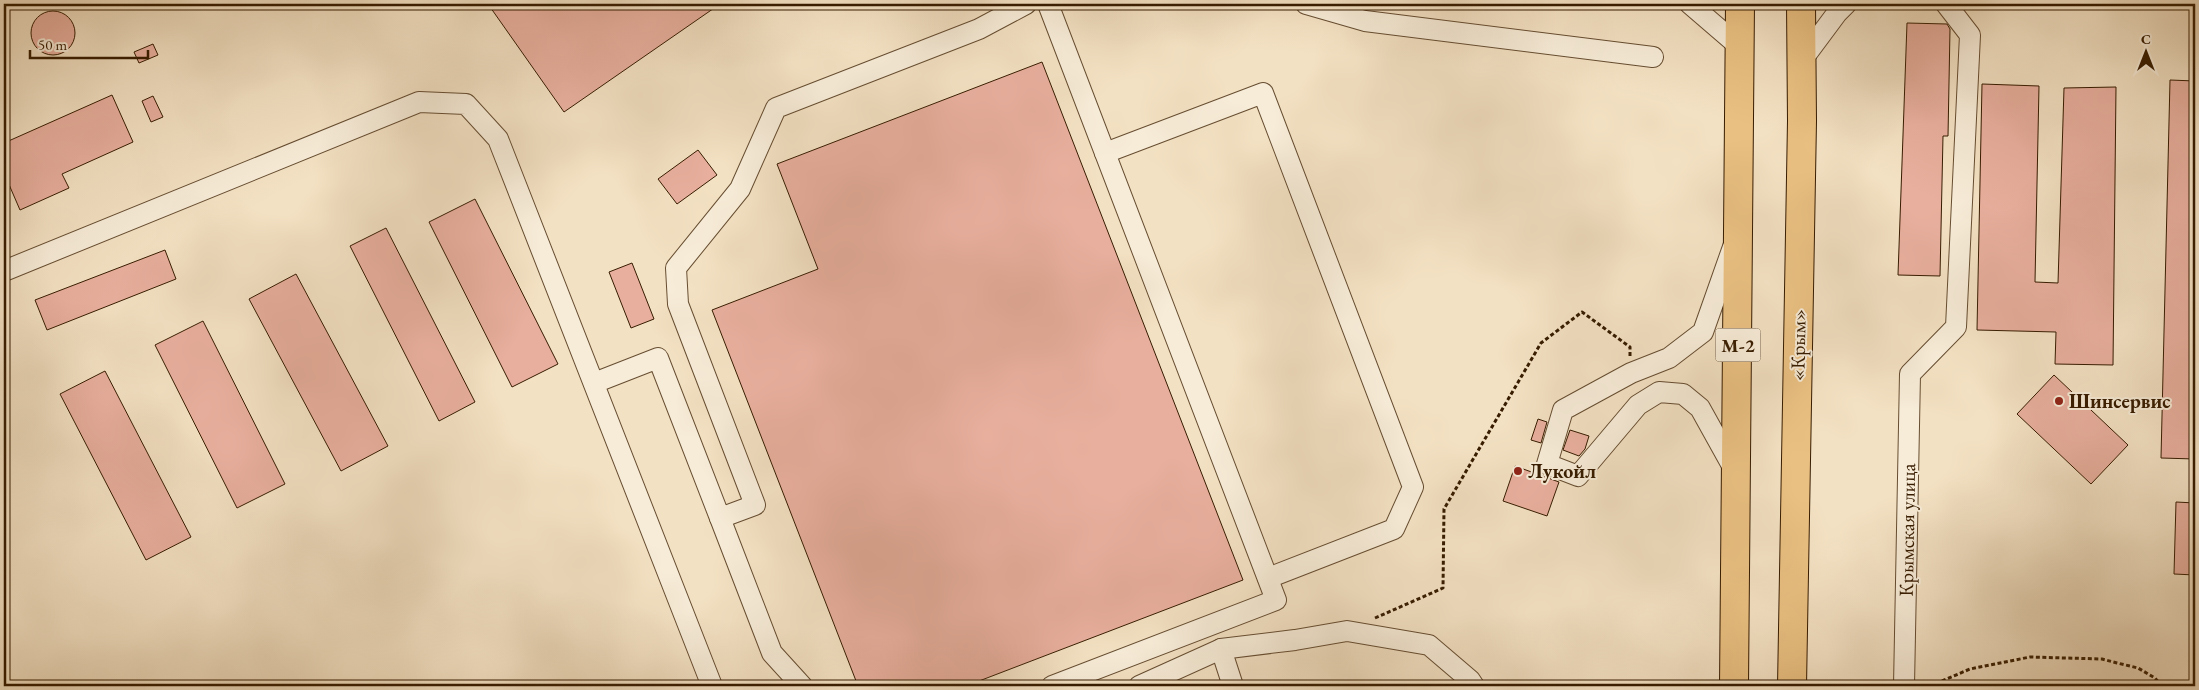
<svg xmlns="http://www.w3.org/2000/svg" width="2199" height="690" font-family="'EB Garamond',serif">
<style>
.building{fill:#e8af9e;stroke:#371c00}
.lines{fill:none;stroke-linecap:round;stroke-linejoin:round}
.minor-casing{stroke:#664d31;stroke-width:22}
.highway-casing{stroke:#371c00;stroke-width:30}
.path{stroke:#371c00;stroke-width:3;stroke-dasharray:4 2.5;stroke-linecap:butt}
.minor{stroke:#f7ecd8;stroke-width:20}
.highway{stroke:#eac082;stroke-width:28}
.poi-dot{fill:#8f2418;stroke:#f7ecd8;stroke-width:2}
.labels{text-anchor:middle;dominant-baseline:central;stroke-width:4;stroke-linejoin:round;paint-order:stroke}
.shield{fill:#f7ecd8;stroke:#715a41;stroke-width:1}
.shield-label{font-size:19px;font-weight:bold;fill:#371c00}
.street-label{font-size:20px;fill:#371c00;stroke:#f7ecd8}
.poi-label{font-size:20px;font-weight:bold;fill:#371c00;stroke:#f7ecd8;text-anchor:start}
</style>
<rect width="100%" height="100%" fill="#f3e1c3"/>
<filter id="stains"><feTurbulence type="fractalNoise" baseFrequency=".004" numOctaves="4"/><feColorMatrix values="0 0 0 0 .2 0 0 0 0 .09 0 0 0 0 .02 0 0 0 .5 -.17"/></filter>
<radialGradient id="worn" r=".72"><stop offset=".6" stop-color="#630" stop-opacity="0"/><stop offset="1" stop-color="#630" stop-opacity=".3"/></radialGradient>
<g class="building">
<polygon points="488,4 720,4 564,112"/>
<circle cx="53" cy="33" r="22"/>
<polygon points="1907,23 1947,24 1950,29 1948,136 1943,136 1940,276 1898,275"/>
<polygon points="153,44 158,55 139,63 134,52"/>
<polygon points="1042,62 1243,580 966,686 858,686 712,310 818,269 777,164"/>
<polygon points="2170,80 2195,81 2195,459 2161,458"/>
<polygon points="1982,84 2039,86 2035,282 2058,283 2064,88 2116,87 2113,365 2055,364 2056,332 1977,330"/>
<polygon points="112,95 133,142 62,174 69,188 20,210 4,173 4,143"/>
<polygon points="153,96 163,117 151,122 142,101"/>
<polygon points="698,150 717,175 677,204 658,179"/>
<polygon points="475,199 558,364 512,387 429,222"/>
<polygon points="386,228 475,402 439,421 350,246"/>
<polygon points="165,250 176,279 47,330 35,300"/>
<polygon points="632,263 654,319 631,328 609,272"/>
<polygon points="296,274 388,446 341,471 249,299"/>
<polygon points="203,321 285,484 237,508 155,345"/>
<polygon points="105,371 191,537 146,560 60,394"/>
<polygon points="2054,375 2128,445 2091,484 2017,414"/>
<polygon points="1538,419 1547,422 1541,443 1531,440"/>
<polygon points="1570,430 1589,436 1585,449 1579,456 1563,450"/>
<polygon points="1515,466 1559,482 1547,516 1503,501"/>
<polygon points="2176,502 2195,503 2195,575 2174,574"/>
</g>
<g class="lines">
<defs>
<g id="minor">
<polyline points="1048,4 1276,600 1052,686"/>
<polyline points="1306,4 1365,21 1653,57"/>
<polyline points="1690,4 1740,47"/>
<polyline points="1808,52 1837,13 1846,4"/>
<polyline points="1105,153 1263,93 1413,487 1394,529 1268,578"/>
<polyline points="1733,247 1703,332 1669,358 1631,373 1563,410 1547,464 1578,476 1638,405 1659,392 1683,394 1700,408 1735,471"/>
<polyline points="4,271 419,102 466,104 498,139 712,686"/>
<polyline points="594,383 658,358 720,518 755,505 678,304 676,268 740,189 776,108 979,29 1026,4"/>
<polyline points="720,518 772,653 802,686"/>
<polyline points="1221,649 1233,686"/>
<polyline points="1139,686 1221,649 1295,640 1347,631 1429,645 1470,680 1474,686"/>
<polyline points="1904,686 1910,374 1956,327 1970,35 1946,4"/>
</g>
<g id="highway">
<polyline points="1734,686 1740,4"/>
<polyline points="1792,686 1802,121 1801,4"/>
</g>
</defs>
<use href="#minor" class="minor-casing"/>
<use href="#highway" class="highway-casing"/>
<g class="path">
<polyline points="1375,618 1443,588 1444,509 1541,343 1582,312 1630,347 1630,357"/>
<polyline points="1930,686 1970,669 2030,657 2102,659 2117,663 2138,668 2155,678 2162,686"/>
</g>
<use href="#minor" class="minor"/>
<use href="#highway" class="highway"/>
</g>
<g class="poi-dot">
<circle cx="2059" cy="401" r="5"/>
<circle cx="1518" cy="471" r="5"/>
</g>
<g class="labels">
<rect class="shield" x="1715.5" y="328.5" width="45" height="33" rx="4"/>
<g class="shield-label">
<text x="1738" y="345">М-2</text>
</g>
<g class="street-label">
<text transform="translate(1798 345) rotate(-89)">«Крым»</text>
<text transform="translate(1907 530) rotate(-89)">Крымская улица</text>
</g>
<g class="poi-label">
<text x="2069" y="401">Шинсервис</text>
<text x="1528" y="471">Лукойл</text>
</g>
</g>
<rect width="2199" height="690" fill="none" stroke="#f3e1c3" stroke-width="20"/>
<rect x="5" y="5" width="2189" height="680" fill="none" stroke="#371c00" stroke-width="2.5"/>
<rect x="10" y="10" width="2179" height="670" fill="none" stroke="#371c00"/>
<g transform="translate(2146 52)" stroke="#f7ecd8" stroke-width="4" paint-order="stroke">
<path d="M0-4L9 19L0 12L-9 19Z" fill="#371c00"/>
<text y="-8" font-size="14" font-weight="bold" text-anchor="middle" fill="#371c00">С</text>
</g>
<path d="M30 50v8h118v-8" fill="none" stroke="#371c00" stroke-width="2.5"/>
<text x="38" y="50" font-size="15" fill="#371c00" stroke="#f7ecd8" stroke-width="4" paint-order="stroke">50 m</text>
<rect width="100%" height="100%" filter="url(#stains)"/>
<rect width="100%" height="100%" fill="url(#worn)"/>
</svg>
